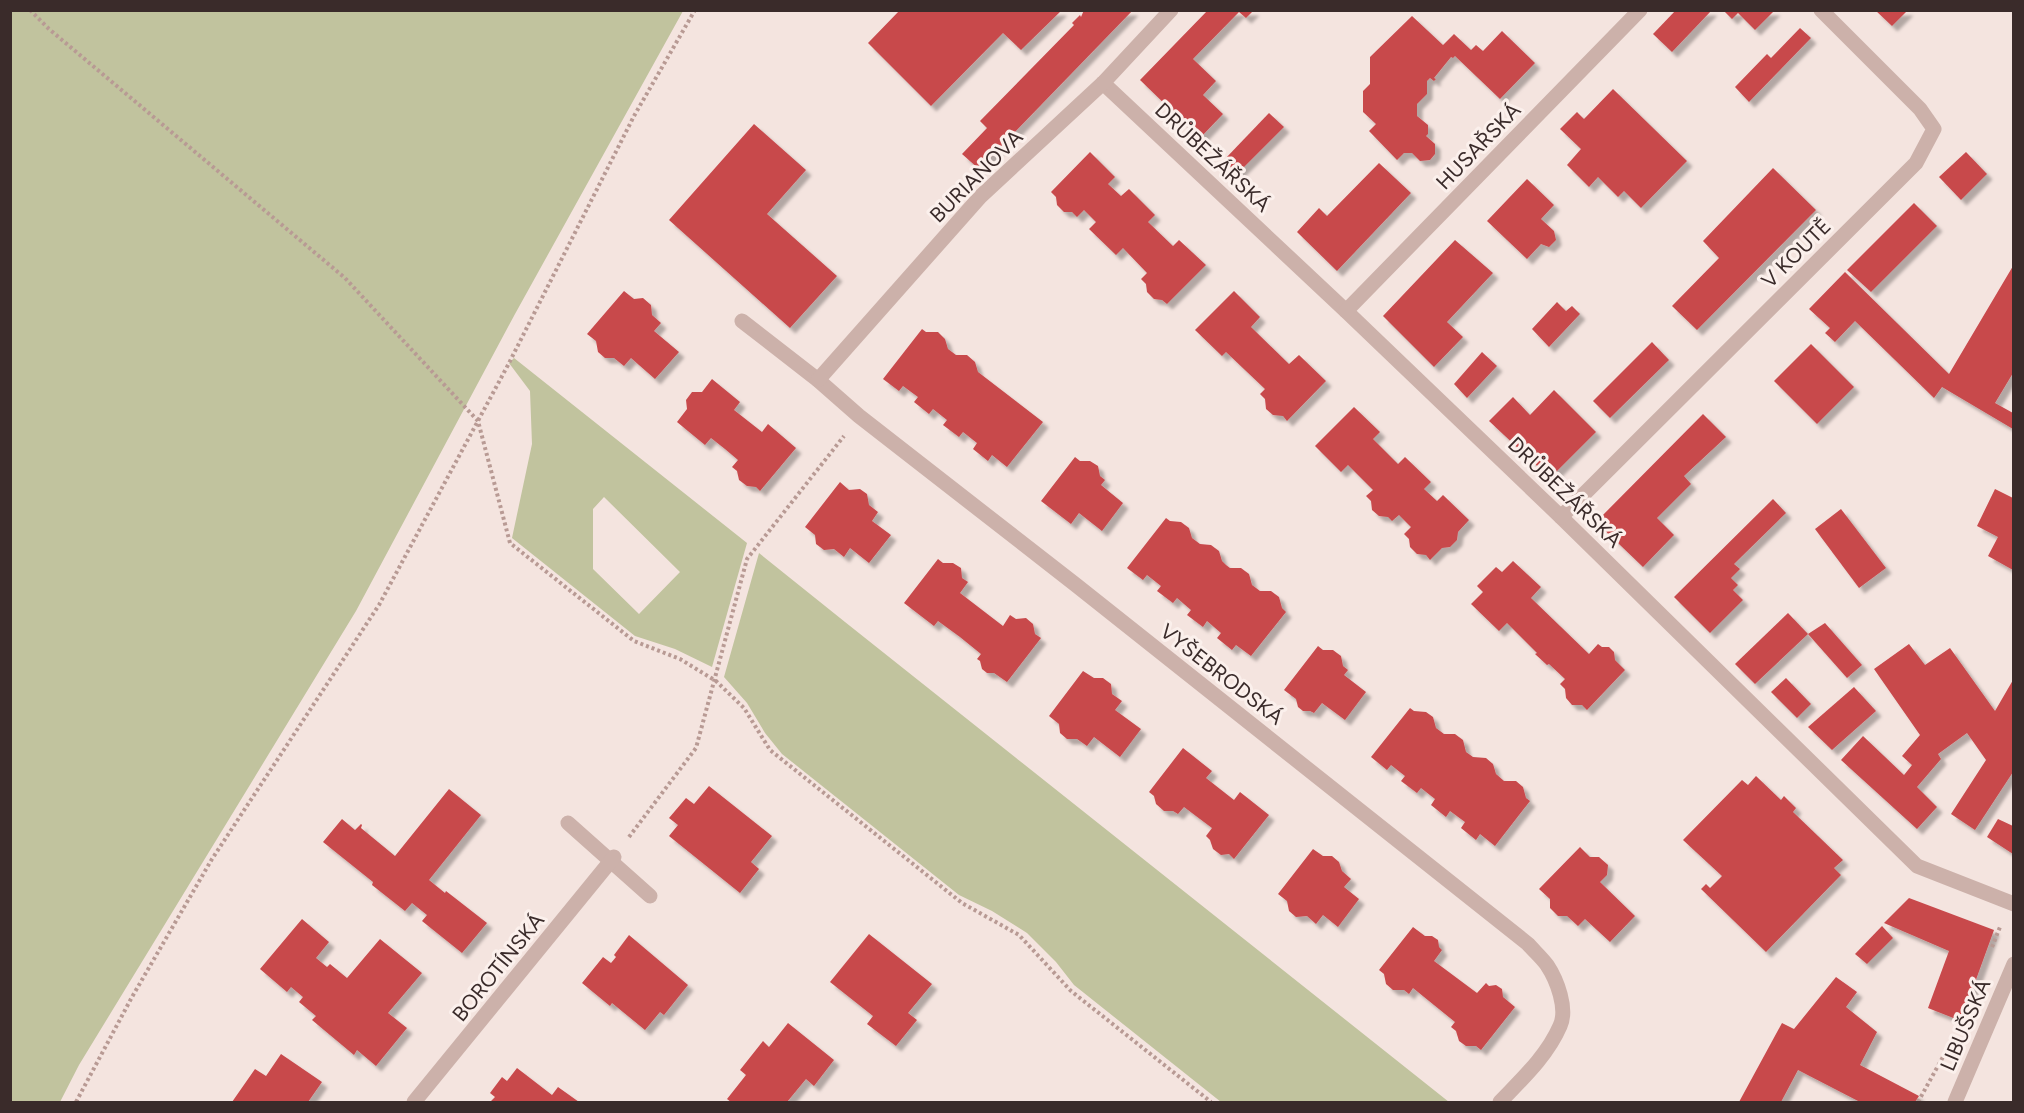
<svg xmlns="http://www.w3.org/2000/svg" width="2024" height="1113" font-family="Figtree,sans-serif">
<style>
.green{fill:#c1c39e;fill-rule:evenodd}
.building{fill:#c8484c;filter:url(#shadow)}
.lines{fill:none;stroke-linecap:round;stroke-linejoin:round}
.path{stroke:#b89a94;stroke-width:4;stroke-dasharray:3 3;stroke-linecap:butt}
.minor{stroke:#ccb1aa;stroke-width:15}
.tertiary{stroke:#ccb1aa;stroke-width:15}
.labels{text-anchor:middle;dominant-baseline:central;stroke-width:6;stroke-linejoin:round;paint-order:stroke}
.street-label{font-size:21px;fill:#3a2b2a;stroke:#fbf0ec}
</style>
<defs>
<filter id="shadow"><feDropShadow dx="5.5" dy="5.5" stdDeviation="1.5" flood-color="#0004"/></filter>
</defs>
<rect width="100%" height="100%" fill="#f4e4df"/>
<g class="green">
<polygon points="10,11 683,11 515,314 356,611 79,1065 60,1102 10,1102"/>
<path d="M514,358L747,543L712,667L675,649L635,636L512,538L532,444L530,391L509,363ZM604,497L680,572L639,614L593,569V509Z"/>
<polygon points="759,553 845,622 1449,1102 1221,1102 1074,985 1056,962 1027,933 992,911 959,895 782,754 765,733 747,703 724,677"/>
</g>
<g class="building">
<polygon points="900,10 1062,10 1021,50 1003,33 931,106 868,43"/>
<polygon points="1084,10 1133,10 979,169 962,154 987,128 980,121 1074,25 1072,23 1080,15 1081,17"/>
<polygon points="1208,10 1254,10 1246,18 1239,12 1193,59 1216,81 1203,95 1223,114 1200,138 1140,80"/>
<polygon points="1676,10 1712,10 1672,52 1653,34"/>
<polygon points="1723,10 1775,10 1755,30 1738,13 1732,19"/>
<polygon points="1875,10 1908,10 1892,26"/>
<polygon points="1412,16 1443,45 1454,34 1471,50 1476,45 1483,51 1502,31 1535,63 1500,99 1455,56 1453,58 1451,57 1434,78 1436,79 1434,81 1430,78 1427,81 1427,94 1417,104 1417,116 1428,125 1428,134 1426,136 1435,144 1435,154 1430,160 1420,161 1412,153 1404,153 1397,160 1369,131 1376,124 1363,112 1363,91 1370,84 1370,57"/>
<polygon points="1800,28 1811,38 1749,102 1735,87 1767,54 1771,58"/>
<polygon points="1613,89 1687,161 1641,208 1624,191 1618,197 1598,177 1589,187 1567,165 1581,149 1560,129 1577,112 1584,119"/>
<polygon points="1269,113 1284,127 1237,174 1224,160"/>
<polygon points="754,124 806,170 767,214 837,276 790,328 669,220"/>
<polygon points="1090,152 1115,177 1108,184 1121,196 1129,189 1155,215 1148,222 1173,246 1179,240 1206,265 1167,304 1162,300 1154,299 1147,292 1146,284 1141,279 1147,273 1123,248 1116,255 1089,229 1096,222 1084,210 1077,217 1072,212 1064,212 1057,205 1056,197 1051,192"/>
<polygon points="1966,152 1987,174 1961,200 1939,177"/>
<polygon points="1379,163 1411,193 1337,271 1297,232 1319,208 1327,216"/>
<polygon points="1773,168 1816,210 1697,330 1672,306 1719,258 1703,241"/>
<polygon points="1527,179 1554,205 1541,219 1554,231 1556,240 1549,247 1541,244 1527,259 1487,221"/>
<polygon points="1914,203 1937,226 1871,292 1847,270"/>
<polygon points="1455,240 1493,273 1447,322 1463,337 1434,367 1383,316"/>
<polygon points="2013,266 2013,373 1995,403 2013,413 2013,429 1942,387 1934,398 1855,321 1835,342 1825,333 1830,328 1809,309 1845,272 1949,374"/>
<polygon points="624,291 634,299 643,298 651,305 652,315 661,323 654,331 679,352 655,379 631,358 624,366 614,358 605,358 598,352 596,341 587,334"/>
<polygon points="1234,291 1260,317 1251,327 1289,364 1299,355 1326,381 1287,421 1283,416 1273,415 1266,409 1265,399 1260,394 1265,389 1226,352 1222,356 1195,330"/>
<polygon points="1557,302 1566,311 1572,306 1580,314 1549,347 1532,329"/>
<polygon points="922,329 926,332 938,332 945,339 948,349 956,355 967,355 975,362 978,372 1043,422 1007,467 992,455 988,461 973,449 977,443 963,432 959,437 943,425 947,420 933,409 929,414 914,402 918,397 903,386 899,391 883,379"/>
<polygon points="1652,342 1669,360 1610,418 1593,401"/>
<polygon points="1811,344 1854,387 1817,424 1774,381"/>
<polygon points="1482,352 1497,366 1467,398 1454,384"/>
<polygon points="712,379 740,402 734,410 762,432 768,424 796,448 760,491 756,487 747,486 739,480 737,471 732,467 738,460 725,449 711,438 705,445 677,422 687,409 686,400 692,392 702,392"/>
<polygon points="1554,390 1596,432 1550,478 1489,421 1513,397 1530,415"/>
<polygon points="1354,407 1380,432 1373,439 1398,464 1405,457 1431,482 1424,489 1437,501 1443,495 1469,520 1458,532 1457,540 1450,547 1442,548 1430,560 1426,555 1417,554 1410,547 1409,539 1404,534 1411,527 1399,515 1392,521 1388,517 1379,516 1372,510 1371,501 1366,496 1373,490 1348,465 1341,472 1315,446"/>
<polygon points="1703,414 1726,437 1684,476 1691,484 1657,518 1674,535 1643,567 1596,522"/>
<polygon points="1075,457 1080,461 1090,461 1098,466 1100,476 1105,480 1101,485 1123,503 1102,531 1079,513 1071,524 1041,501"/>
<polygon points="840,482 849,490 860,489 867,494 869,505 878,512 872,521 891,535 869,563 850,548 844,557 834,549 824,550 816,544 815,535 805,527"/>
<polygon points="1995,489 2013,498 2013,570 1988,556 1998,537 1977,526"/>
<polygon points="1773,499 1786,513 1734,564 1740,569 1731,578 1738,585 1733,590 1743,600 1710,633 1674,597"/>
<polygon points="1841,509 1886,568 1859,588 1815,529"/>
<polygon points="1166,518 1170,521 1181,522 1189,528 1192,538 1200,544 1211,545 1219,551 1222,561 1226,565 1230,568 1241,568 1249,574 1252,585 1260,591 1271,591 1279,597 1282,608 1286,612 1251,656 1236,645 1232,650 1217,638 1221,633 1207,621 1203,627 1187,615 1191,610 1177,598 1173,603 1157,591 1161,586 1147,575 1143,580 1127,568"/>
<polygon points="938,559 943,563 953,563 961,568 962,578 968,582 960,593 1003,626 1010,615 1016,619 1026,618 1033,624 1035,634 1041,638 1007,682 994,673 987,673 982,669 980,661 977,659 981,654 960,637 938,621 934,626 904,603"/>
<polygon points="1513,561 1541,587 1531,598 1589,654 1598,644 1602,647 1609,647 1614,652 1615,660 1625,670 1587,710 1582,705 1572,705 1566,698 1565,689 1560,684 1565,679 1549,664 1547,665 1535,654 1537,653 1507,623 1499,631 1471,604 1483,592 1477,586 1496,567 1502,572"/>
<polygon points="1788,613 1808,634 1755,684 1735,664"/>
<polygon points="1825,623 1862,665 1847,678 1808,634"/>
<polygon points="1909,644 1925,665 1950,648 1995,711 2013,680 2013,772 1975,830 1951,814 1986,760 1967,733 1938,754 1941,759 1917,787 1937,807 1917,829 1841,760 1863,736 1904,775 1912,765 1902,756 1920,735 1874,669"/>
<polygon points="1318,646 1323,650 1333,650 1341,656 1343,666 1348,670 1344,675 1366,692 1345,720 1322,703 1314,713 1310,711 1303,711 1298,707 1296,699 1284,690"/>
<polygon points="1083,671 1094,678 1103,678 1111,684 1112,694 1122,701 1115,710 1141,729 1120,757 1094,737 1087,746 1077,739 1067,739 1060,733 1059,724 1049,716"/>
<polygon points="1786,678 1811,704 1797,718 1771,692"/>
<polygon points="1854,687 1876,711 1832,750 1808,727"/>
<polygon points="1410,708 1414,711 1426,712 1433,717 1436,728 1444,734 1455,734 1463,740 1466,752 1473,757 1486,758 1493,764 1496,774 1504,781 1516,781 1523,787 1526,798 1530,801 1495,846 1480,834 1476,840 1461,828 1465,822 1450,811 1446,817 1431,805 1435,799 1421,788 1417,793 1401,781 1405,776 1391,765 1387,770 1371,757"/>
<polygon points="1183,748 1212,771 1206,778 1234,800 1240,792 1269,815 1234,859 1229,854 1221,855 1213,849 1210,840 1206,836 1212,828 1184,807 1178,814 1173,811 1164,811 1156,804 1154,796 1149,792"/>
<polygon points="1756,776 1781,800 1784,796 1796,808 1793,812 1843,860 1834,868 1841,875 1766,952 1701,889 1706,884 1710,888 1722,876 1683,840 1742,780 1748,785"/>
<polygon points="709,786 772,836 751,862 759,869 740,893 669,836 678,825 669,818 686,798 694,804"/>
<polygon points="449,789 481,815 429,880 445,893 446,891 487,923 462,953 422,921 427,915 412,903 405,911 372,885 373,882 323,842 342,819 355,830 361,824 362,825 361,828 395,856"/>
<polygon points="1998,819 2013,826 2013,854 1987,837"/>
<polygon points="1580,847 1590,857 1599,857 1608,865 1607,875 1600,882 1635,916 1610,942 1585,919 1578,926 1567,916 1558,916 1550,908 1550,899 1539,889"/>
<polygon points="1313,849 1323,856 1332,856 1339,862 1342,871 1351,879 1344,887 1359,899 1338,927 1323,915 1316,924 1307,916 1296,917 1289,911 1287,901 1278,894"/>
<polygon points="1909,898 1994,930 1961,1021 1928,1008 1949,951 1884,923"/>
<polygon points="302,919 329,942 316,958 327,967 330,964 347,978 380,939 422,973 388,1013 407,1028 376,1066 357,1050 354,1055 312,1020 316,1016 299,1002 303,997 291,987 287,992 260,969"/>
<polygon points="1882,926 1893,938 1867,964 1855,954"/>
<polygon points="1413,927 1425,936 1432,936 1438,940 1439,947 1442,950 1434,961 1477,993 1486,983 1489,986 1496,985 1502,989 1503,997 1515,1007 1481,1050 1476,1046 1466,1046 1459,1041 1456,1031 1451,1027 1455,1022 1413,988 1409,994 1404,990 1393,990 1386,984 1384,974 1379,970"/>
<polygon points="869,934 932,984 908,1013 917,1020 896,1046 867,1024 873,1016 830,982"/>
<polygon points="629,935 688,985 664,1015 660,1012 645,1030 612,1003 610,1006 582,983 603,957 611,963 616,957 614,955"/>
<polygon points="1836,977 1857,992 1846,1007 1877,1032 1860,1065 1919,1096 1915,1102 1860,1102 1798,1070 1781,1102 1739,1102 1782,1023 1794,1029"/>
<polygon points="788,1023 834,1060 814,1086 806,1079 787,1102 731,1102 727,1099 746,1075 740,1070 763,1041 769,1047"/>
<polygon points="281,1054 322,1082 308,1102 232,1102 255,1069 266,1076"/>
<polygon points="517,1068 552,1095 558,1087 579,1102 490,1102 495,1097 490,1093 502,1077 507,1081"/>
</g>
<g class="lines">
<g class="path">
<polyline points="30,10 49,29 345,278 478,421 510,543 634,641 680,659 716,681 744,708 770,750 962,903 1019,935 1071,991 1211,1102"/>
<polyline points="629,837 696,748 747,559 844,436"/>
<polyline points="1992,947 2000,927"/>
<polyline points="76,1102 132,997 212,859 379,605 508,365 634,116 695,10"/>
<polyline points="1918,1102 1944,1055"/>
</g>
<g class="minor">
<polyline points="1103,83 1346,311 1561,517 1917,866 2014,904"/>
<polyline points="1346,311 1640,10"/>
<path d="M742,321L818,380L859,416L1076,585L1528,944C1534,951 1541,957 1547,965C1557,980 1568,1009 1560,1026C1547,1056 1522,1079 1500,1102"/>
<polyline points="818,380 980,197 1103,83 1171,10"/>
<polyline points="1561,517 1916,163 1934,129 1920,109 1821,10"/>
<polyline points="568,823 650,896"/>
<polyline points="414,1102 614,857"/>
</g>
<polyline class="tertiary" points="1955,1102 2014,964"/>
</g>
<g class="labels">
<g class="street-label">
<text transform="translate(1478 146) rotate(-46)">HUSAŘSKÁ</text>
<text transform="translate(1213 157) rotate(43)">DRŮBEŽÁŘSKÁ</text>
<text transform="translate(976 176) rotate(-45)">BURIANOVA</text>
<text transform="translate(1796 253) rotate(-45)">V KOUTĚ</text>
<text transform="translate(1565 492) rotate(44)">DRŮBEŽÁŘSKÁ</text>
<text transform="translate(1222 674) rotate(38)">VYŠEBRODSKÁ</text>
<text transform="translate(498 967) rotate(-51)">BOROTÍNSKÁ</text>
<text transform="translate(1965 1025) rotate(-67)">LIBUŠSKÁ</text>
</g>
</g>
<rect width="2024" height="1113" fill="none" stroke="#3a2b2a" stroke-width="24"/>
</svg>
